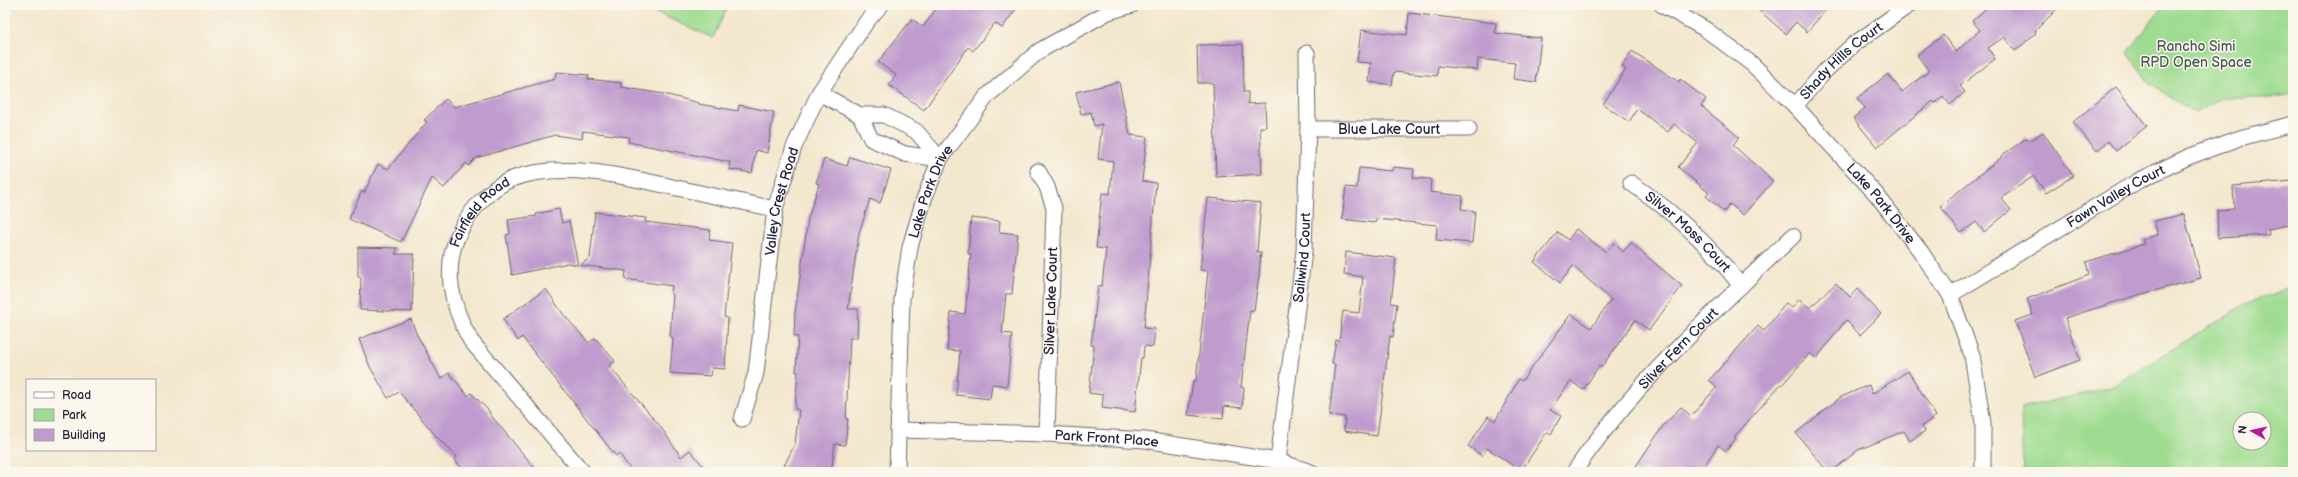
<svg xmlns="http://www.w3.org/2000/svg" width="2298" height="477" font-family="'Balsamiq Sans',sans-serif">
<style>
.green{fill:#9fdc91;stroke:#607f66;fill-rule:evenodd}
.building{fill:#bf9bce}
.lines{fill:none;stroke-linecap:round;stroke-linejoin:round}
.minor-casing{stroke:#6b676e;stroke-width:17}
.minor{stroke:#fff;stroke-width:15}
.labels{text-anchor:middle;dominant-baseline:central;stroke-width:3;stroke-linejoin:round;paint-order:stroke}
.park-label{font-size:14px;fill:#485a55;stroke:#fbf7ec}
.street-label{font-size:14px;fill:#22223b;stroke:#fbf7ec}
</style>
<rect width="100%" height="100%" fill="#fbf7ec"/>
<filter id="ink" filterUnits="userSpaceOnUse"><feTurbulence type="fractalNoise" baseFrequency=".025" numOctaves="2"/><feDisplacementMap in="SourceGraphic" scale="8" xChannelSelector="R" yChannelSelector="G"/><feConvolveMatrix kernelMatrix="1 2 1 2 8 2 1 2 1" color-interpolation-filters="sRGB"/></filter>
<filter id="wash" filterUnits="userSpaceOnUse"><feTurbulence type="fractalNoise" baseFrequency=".012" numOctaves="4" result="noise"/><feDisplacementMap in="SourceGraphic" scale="16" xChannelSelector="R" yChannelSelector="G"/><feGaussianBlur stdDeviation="0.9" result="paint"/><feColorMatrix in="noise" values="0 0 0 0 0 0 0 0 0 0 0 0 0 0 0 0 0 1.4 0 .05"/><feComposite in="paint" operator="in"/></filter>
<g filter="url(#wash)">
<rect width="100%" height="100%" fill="#f3e7cd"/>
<g class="green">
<polygon points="650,5 728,5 713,38 648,9"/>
<polygon points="2163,5 2293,5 2293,94 2270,98 2222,98 2195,113 2150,84 2128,53"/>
<path d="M2293,286V472H2023L2021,408L2112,387L2242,306ZM2240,419H2264V443H2240Z"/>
</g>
<g id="blocks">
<g class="building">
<polygon points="939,5 1019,5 1002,28 995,23 973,51 968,47 924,110 889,85 896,75 878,62 912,19 923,27"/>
<polygon points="1753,5 1830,5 1807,32 1796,22 1786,34"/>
<polygon points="1990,5 2061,5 2035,31 2036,33 2015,51 2004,37 1988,48 1995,59 1960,86 1965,92 1950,105 1943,96 1935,103 1933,101 1877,147 1853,118 1865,108 1857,98 1888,74 1902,92 1929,71 1917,55 1943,35 1956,52 1980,30 1972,21"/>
<polygon points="1409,13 1496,23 1495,33 1541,38 1536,82 1513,79 1515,63 1478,59 1477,70 1438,66 1437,76 1394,72 1392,85 1369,82 1371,63 1357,62 1361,30 1407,35"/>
<polygon points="1243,44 1244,92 1248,92 1248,104 1265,103 1266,127 1260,127 1262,174 1216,177 1213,83 1198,83 1197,45"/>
<polygon points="1632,51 1679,82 1680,79 1706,99 1701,106 1739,137 1733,145 1773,181 1743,215 1730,204 1724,212 1706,196 1709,193 1678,167 1698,143 1674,124 1668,132 1637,109 1629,122 1603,104 1626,69 1622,66"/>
<polygon points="556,72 589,75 588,79 621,83 621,87 664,94 699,103 699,104 738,111 739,105 774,112 767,153 756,150 752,173 729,169 730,162 628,142 629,137 583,131 582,139 555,135 476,158 468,166 466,163 444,188 432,178 401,242 349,219 362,191 364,193 378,164 388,169 427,122 424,120 446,99 454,107 555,79"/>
<polygon points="1119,82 1130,135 1147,137 1142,181 1156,183 1144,328 1155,329 1153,347 1144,346 1143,358 1141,358 1135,412 1102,408 1103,395 1089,393 1094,345 1091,345 1094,322 1098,286 1102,286 1106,249 1096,248 1102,193 1110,194 1113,161 1098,159 1102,124 1094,126 1091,112 1081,114 1076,92"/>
<polygon points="2116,87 2147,126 2116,151 2108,141 2097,151 2073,122"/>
<polygon points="2043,132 2073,176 2046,193 2034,176 2001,198 2011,210 1984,232 1976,222 1961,233 1940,206 2003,156 2002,155 2027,138 2029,141"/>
<polygon points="850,157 891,170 880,203 870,199 859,233 848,309 858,309 857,338 850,338 846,419 848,419 845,445 835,444 831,472 781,472 795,444 799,410 795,409 798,372 796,372 798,337 794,336 795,313 808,219 819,184 816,183 824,159 847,166"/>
<polygon points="1393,167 1414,169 1413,178 1431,179 1430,192 1463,196 1461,209 1475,211 1472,243 1436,240 1437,225 1376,219 1375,223 1342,219 1346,187 1357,188 1359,168 1392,171"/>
<polygon points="2293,181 2293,224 2268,229 2269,235 2218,238 2217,210 2234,209 2233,186"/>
<polygon points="1208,198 1261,203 1257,252 1261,252 1259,276 1254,310 1250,310 1241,387 1244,388 1242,408 1224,406 1223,419 1188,415 1193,381 1196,381 1208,271 1200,270"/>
<polygon points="559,209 562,223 569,221 578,265 568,263 512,275 506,235 510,234 508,220 537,216 536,214"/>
<polygon points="595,212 646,218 645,222 710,230 709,240 732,243 724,317 728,318 725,369 712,368 711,376 670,373 673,338 670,337 673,295 671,294 672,286 625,279 626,271 580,265 590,258"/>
<polygon points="2184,214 2201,278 2131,297 2065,318 2080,360 2035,377 2015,321 2033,315 2027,299 2089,275 2086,262 2144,244 2142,239 2158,235 2154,221"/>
<polygon points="971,218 1000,221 999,232 1018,234 1012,294 1006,294 1002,333 1012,334 1007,386 992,384 990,399 956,395 960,351 947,350 951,312 965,314 971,254 968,254"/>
<polygon points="1576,229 1606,252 1614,243 1623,252 1631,243 1682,286 1649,330 1635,320 1601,368 1599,366 1583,390 1571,381 1550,410 1561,416 1551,434 1547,432 1521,471 1487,448 1482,456 1468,446 1488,416 1495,421 1519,379 1522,381 1571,314 1591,328 1611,300 1573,266 1560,283 1534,262 1558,232 1568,240"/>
<polygon points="358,247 398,248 395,254 414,254 412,312 360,310 361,277 358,277"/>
<polygon points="1346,252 1396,258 1391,303 1397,304 1393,337 1390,336 1377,436 1344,431 1345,417 1329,415 1335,364 1332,364 1336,340 1339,341 1343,311 1359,313 1363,277 1344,274"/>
<polygon points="1836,283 1850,297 1857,289 1881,314 1860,335 1846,320 1816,359 1810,353 1782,385 1781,384 1734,437 1736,438 1726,451 1718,445 1700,472 1632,472 1663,426 1681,407 1691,416 1717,387 1709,380 1758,326 1764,331 1786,303 1792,308 1799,299 1810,308"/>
<polygon points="546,289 563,314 589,343 595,338 615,361 609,366 660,426 681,457 690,450 708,472 632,472 619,453 616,456 522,337 518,341 503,319"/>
<polygon points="411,319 416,333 441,379 449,373 468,396 471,393 490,412 489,413 538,472 465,472 454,459 457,457 437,437 399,392 388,398 370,367 359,339"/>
<polygon points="1908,371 1936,416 1922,426 1925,431 1910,441 1904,431 1858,450 1831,472 1828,472 1796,433 1841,397 1869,385 1872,394"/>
</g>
</g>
</g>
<g filter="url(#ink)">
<use href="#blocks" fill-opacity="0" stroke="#6b676e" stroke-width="1"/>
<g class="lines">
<defs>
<g id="minor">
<path id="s1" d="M1662,5L1705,29L1752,64L1795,106L1876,194L1921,252L1950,295L1972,355L1983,423V472"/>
<polyline points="819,93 860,115 884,115 916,131 940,159"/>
<path id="s2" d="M1795,106L1826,70L1853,45L1909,5"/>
<polyline points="860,115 871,139 905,154 940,159"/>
<path id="s3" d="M1308,129H1469"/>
<polyline points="1038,171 1047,187 1054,208 1047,434"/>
<path id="s4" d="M1631,183C1674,212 1709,244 1741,286"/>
<path id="s5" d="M1950,295L2138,181L2188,157L2240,138L2293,124"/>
<path id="s6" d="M742,419L756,373L775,209L794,147L819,93L867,21L881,5"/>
<path id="s7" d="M898,430L1047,434L1145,440L1278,461L1311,472"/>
<path id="s8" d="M1278,461L1304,251L1308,129L1307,53"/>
<path id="s9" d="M583,472L471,341C452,307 441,269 460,231C471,210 489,188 512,179C561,160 628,177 677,188C710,195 742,202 775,209"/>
<path id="s10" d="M897,472L902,299L910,247L924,199L940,159L987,96L1039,51L1108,12L1132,5"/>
<path id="s11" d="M1574,472C1633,384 1717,309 1793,236"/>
</g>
</defs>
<use href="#minor" class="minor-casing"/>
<use href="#minor" class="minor"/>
</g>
</g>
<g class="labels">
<g class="park-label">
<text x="2196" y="46">Rancho Simi<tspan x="2196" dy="16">RPD Open Space</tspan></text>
</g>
<g class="street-label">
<text stroke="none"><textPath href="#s2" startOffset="65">Shady Hills Court</textPath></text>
<text stroke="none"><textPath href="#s3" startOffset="81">Blue Lake Court</textPath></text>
<text stroke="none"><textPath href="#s10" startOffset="285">Lake Park Drive</textPath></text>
<text stroke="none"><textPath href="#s5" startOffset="193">Fawn Valley Court</textPath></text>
<text stroke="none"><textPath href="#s6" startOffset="222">Valley Crest Road</textPath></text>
<text stroke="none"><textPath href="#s1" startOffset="298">Lake Park Drive</textPath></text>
<text stroke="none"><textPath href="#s9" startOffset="315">Fairfield Road</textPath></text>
<text stroke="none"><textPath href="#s4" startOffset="75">Silver Moss Court</textPath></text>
<text stroke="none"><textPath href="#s8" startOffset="205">Sailwind Court</textPath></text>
<text transform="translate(1051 301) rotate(-88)">Silver Lake Court</text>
<text stroke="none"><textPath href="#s11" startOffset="162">Silver Fern Court</textPath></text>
<text stroke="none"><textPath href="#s7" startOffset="209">Park Front Place</textPath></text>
</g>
</g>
<rect width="2298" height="477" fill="none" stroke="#fbf7ec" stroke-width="20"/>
<rect x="26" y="379" width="130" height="72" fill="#fbf7ec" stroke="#a4a2a5"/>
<rect x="34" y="392" width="20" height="6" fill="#ffffff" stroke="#a4a2a5"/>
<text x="62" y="399" font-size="12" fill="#22223b">Road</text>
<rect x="34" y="409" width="20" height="12" fill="#9fdc91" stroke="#a4a2a5"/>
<text x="62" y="419" font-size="12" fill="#22223b">Park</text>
<rect x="34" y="429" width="20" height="12" fill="#bf9bce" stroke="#a4a2a5"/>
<text x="62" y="439" font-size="12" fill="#22223b">Building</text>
<g transform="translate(2252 431) rotate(278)"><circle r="19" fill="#fbf7ec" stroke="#a4a2a5"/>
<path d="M0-3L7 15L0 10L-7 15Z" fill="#b5179e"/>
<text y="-6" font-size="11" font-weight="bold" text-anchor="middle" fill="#22223b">N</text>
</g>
</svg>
